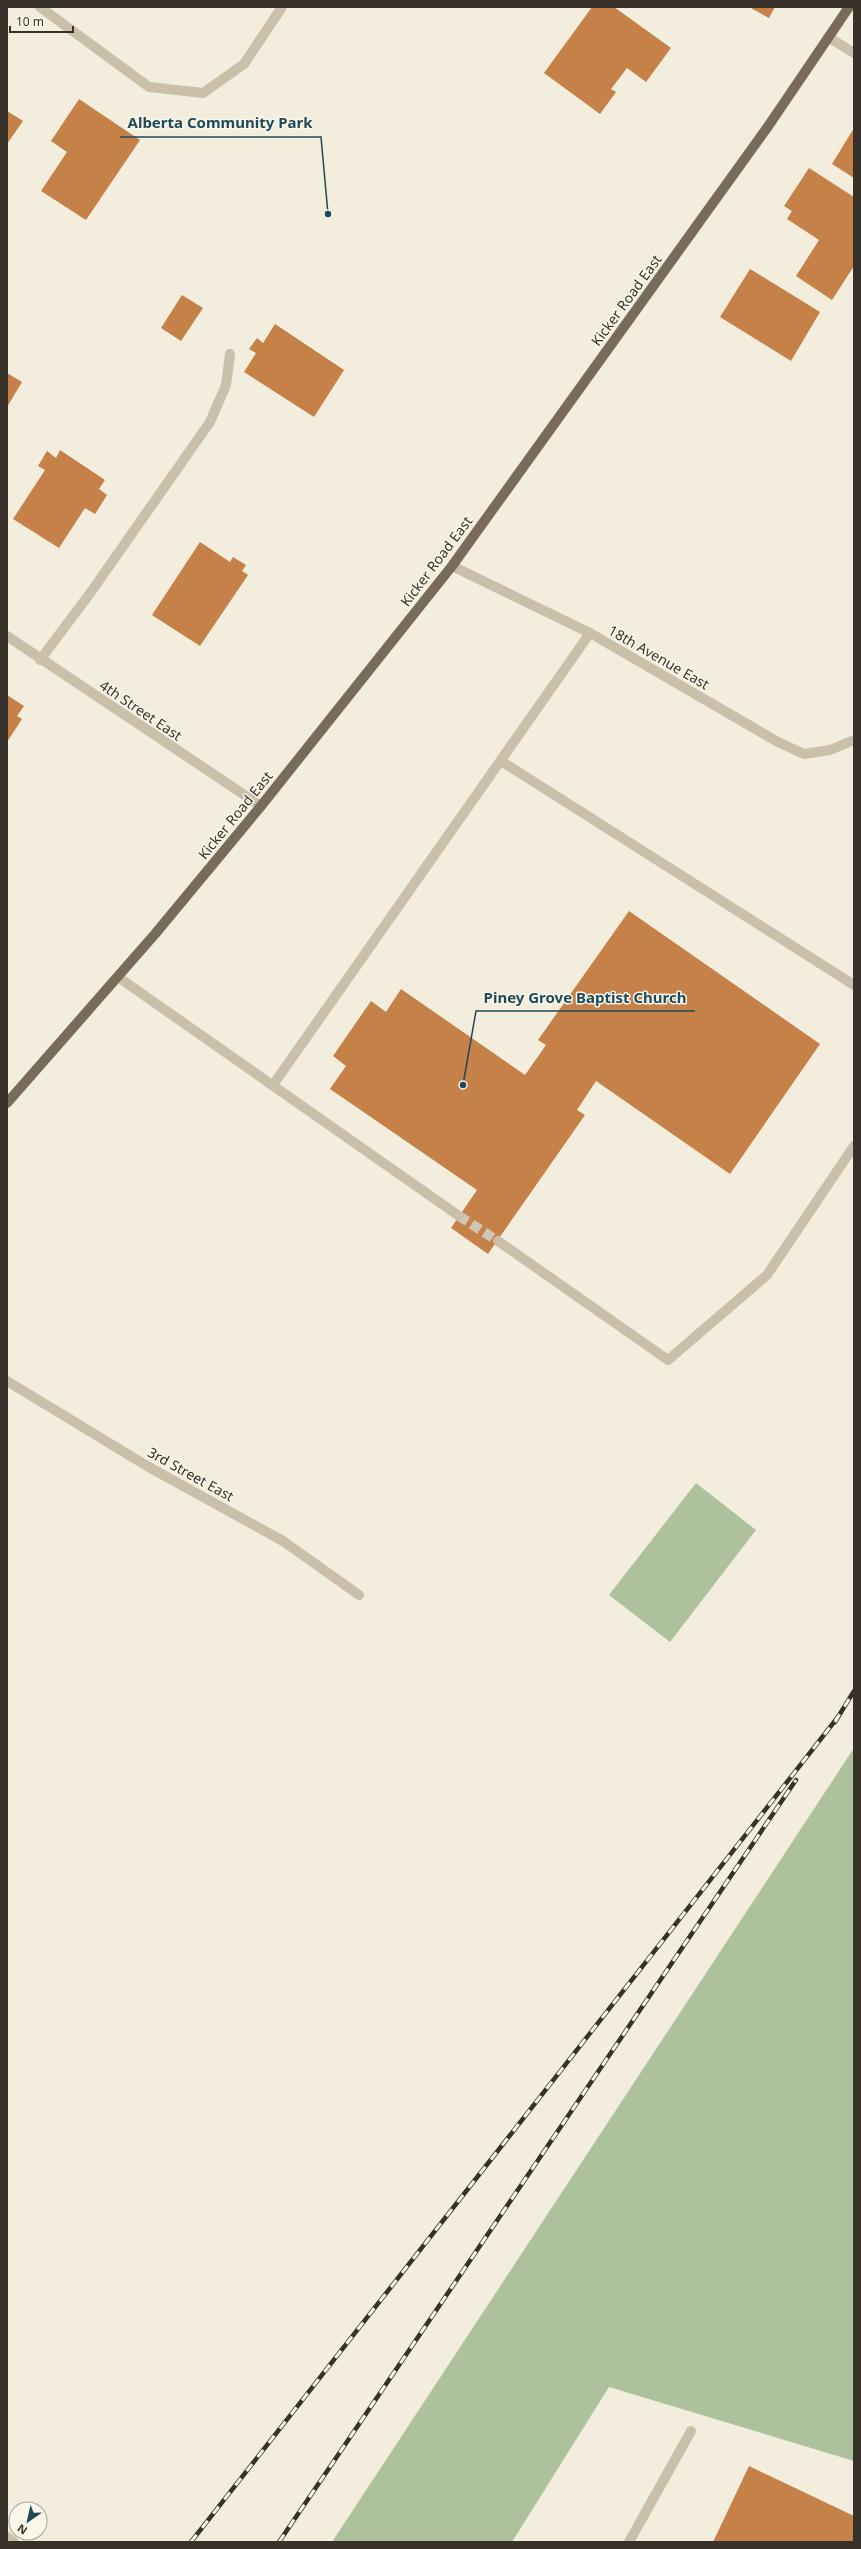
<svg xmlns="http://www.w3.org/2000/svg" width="861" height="2549" font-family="'Noto Sans',sans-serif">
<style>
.green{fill:#aec19d}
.building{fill:#c58148}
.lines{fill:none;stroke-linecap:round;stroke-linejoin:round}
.minor-tunnel{stroke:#cdc7b9;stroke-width:10;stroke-dasharray:10 5;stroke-linecap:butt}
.minor{stroke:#cabfa9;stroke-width:10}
.major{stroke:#796b5a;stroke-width:10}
.rail-casing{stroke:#383129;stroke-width:4.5}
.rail{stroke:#faf6ea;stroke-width:3;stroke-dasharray:9;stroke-linecap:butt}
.labels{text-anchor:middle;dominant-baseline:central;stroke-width:3;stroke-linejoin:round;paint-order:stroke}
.street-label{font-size:14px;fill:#383129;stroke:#faf6ea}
.leader{fill:none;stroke:#1e4959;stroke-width:1.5}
.callout-dot{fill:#1e4959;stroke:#faf6ea;stroke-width:1.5}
.callout-label{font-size:15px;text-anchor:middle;font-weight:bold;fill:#1e4959;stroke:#faf6ea;stroke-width:3;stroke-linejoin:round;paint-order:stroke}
</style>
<rect width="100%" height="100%" fill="#f2eddd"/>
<g class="green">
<polygon points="696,1483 756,1530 670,1642 609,1595"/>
<polygon points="854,1748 854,2461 609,2387 512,2542 332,2542"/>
</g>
<g class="building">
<polygon points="592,7 614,7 671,48 646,82 627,68 611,89 616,92 600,114 544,73"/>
<polygon points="749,7 775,7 769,18"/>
<polygon points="79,99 140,140 86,220 41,191 67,152 51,141"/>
<polygon points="7,111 23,121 7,144"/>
<polygon points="854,128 854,178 832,164"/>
<polygon points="809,168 854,197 854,266 832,300 796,276 819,240 787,219 792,211 784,206"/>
<polygon points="750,269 820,312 791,361 720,317"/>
<polygon points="182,295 203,308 181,341 161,328"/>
<polygon points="275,324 344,370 314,417 244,372 256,353 249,349 257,338 263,343"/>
<polygon points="7,373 22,382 7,407"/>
<polygon points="60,450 105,480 99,489 107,495 95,514 85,508 59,548 13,519 45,470 38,466 47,451 56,458"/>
<polygon points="200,542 230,562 233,557 246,565 242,571 248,575 200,646 152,615"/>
<polygon points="7,695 24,706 17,716 22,719 7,742"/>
<polygon points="629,911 820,1044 730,1174 596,1081 577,1110 585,1115 488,1254 451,1228 477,1190 330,1089 346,1066 333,1056 371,1001 386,1012 401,989 525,1075 546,1045 538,1040"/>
<polygon points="749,2466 854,2516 854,2542 713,2542"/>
</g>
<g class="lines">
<polyline class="minor-tunnel" points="459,1216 498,1241"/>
<g class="minor">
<polyline points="40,7 149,87 203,93 244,64 282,7"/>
<polyline points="828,37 854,53"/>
<polyline points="452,566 590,633 778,742 804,754 830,750 854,740"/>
<polyline points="7,636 261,806"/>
<polyline points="40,660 91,592 210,422 226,385 230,354"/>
<polyline points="501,761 854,985"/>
<polyline points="118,977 459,1216"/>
<polyline points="273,1085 590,633"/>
<polyline points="498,1241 668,1360 767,1275 854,1146"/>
<polyline points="7,1381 147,1466 283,1541 359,1595"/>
<polyline points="7,2537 14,2542"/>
<polyline points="629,2542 691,2431"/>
</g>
<polyline class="major" points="7,1103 155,934 261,806 452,566 769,125 849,7"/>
<defs>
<g id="rail">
<polyline points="835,1722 854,1691"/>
<polyline points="191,2542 838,1717"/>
<polyline points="279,2542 796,1780"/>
</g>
</defs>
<use href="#rail" class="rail-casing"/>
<use href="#rail" class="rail"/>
</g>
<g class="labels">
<g class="street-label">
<text transform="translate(626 300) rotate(-54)">Kicker Road East</text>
<text transform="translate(436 561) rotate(-53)">Kicker Road East</text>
<text transform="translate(659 657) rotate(30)">18th Avenue East</text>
<text transform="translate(141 710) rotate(34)">4th Street East</text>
<text transform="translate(235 815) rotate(-51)">Kicker Road East</text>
<text transform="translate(191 1474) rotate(29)">3rd Street East</text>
</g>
</g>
<path class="leader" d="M328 214L321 137H120M463 1085L476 1011H695"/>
<g class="callout-dot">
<circle cx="328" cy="214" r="4"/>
<circle cx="463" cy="1085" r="4"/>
</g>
<g class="callout-label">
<text x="220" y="128">Alberta Community Park</text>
<text x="585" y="1003">Piney Grove Baptist Church</text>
</g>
<rect width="861" height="2549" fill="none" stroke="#383129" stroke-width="16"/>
<g transform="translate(28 2521) rotate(214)"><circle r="19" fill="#faf6ea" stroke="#aca79d"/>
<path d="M0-3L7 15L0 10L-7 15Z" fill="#1e4959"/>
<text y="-6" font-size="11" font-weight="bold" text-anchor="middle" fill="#383129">N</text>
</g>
<path d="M10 26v6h63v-6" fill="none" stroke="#383129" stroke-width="2"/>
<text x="16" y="26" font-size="12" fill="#383129" stroke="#faf6ea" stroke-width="3" paint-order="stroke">10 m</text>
</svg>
